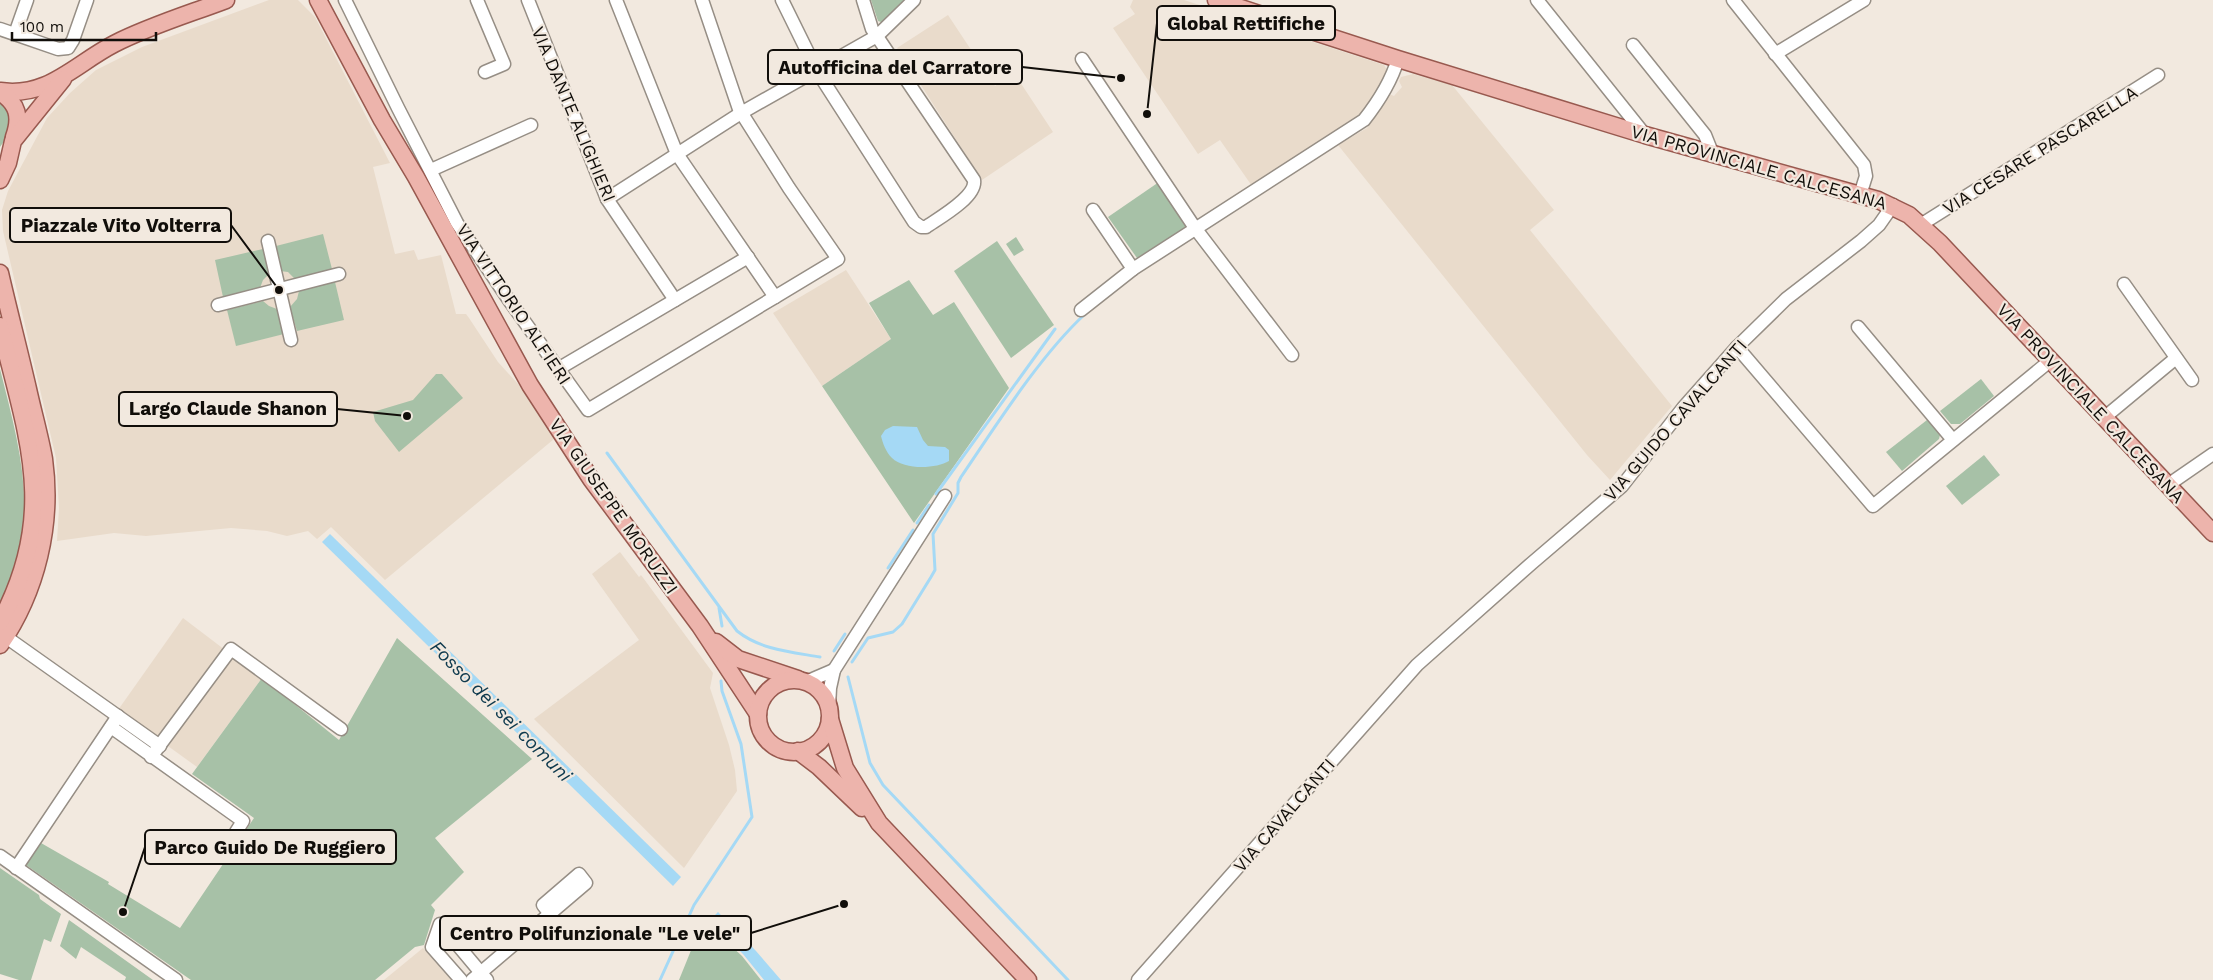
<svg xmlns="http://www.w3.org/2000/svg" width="2213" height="980" font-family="'Work Sans',sans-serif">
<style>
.built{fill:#e9dbcb}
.green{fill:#a7c1a7}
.water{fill:#a5d9f5}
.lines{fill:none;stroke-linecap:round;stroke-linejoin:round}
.stream{stroke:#a5d9f5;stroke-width:3}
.minor-casing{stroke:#968e85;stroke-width:15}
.major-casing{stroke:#98594f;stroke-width:19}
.minor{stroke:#fff;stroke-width:12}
.major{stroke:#edb4ac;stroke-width:16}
.labels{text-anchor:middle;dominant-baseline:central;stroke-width:4.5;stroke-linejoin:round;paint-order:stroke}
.street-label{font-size:18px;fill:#110e0a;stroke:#f2e9df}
.water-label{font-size:19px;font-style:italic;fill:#0d394d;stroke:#f2e9df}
.leader{fill:none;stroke:#110e0a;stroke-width:2}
.callout-dot{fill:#110e0a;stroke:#f2e9df;stroke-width:2}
.callout{fill:#f2e9df;stroke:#110e0a;stroke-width:2}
.callout-label{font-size:19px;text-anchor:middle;font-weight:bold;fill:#110e0a}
</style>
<rect width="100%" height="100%" fill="#f2e9df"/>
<g class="built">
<polygon points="269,0 298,0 315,17 390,163 373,167 395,254 414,250 418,260 441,255 456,314 466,314 469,318 498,362 519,385 554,439 385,580 331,527 317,539 308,531 287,536 267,531 231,528 146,536 114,533 57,541 59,508 56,458 3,231 2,210 8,191 47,118 70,93 96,70 142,47"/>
<polygon points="1133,0 1184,0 1384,65 1387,70 1386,75 1365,111 1356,119 1252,186 1220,140 1198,154 1113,28 1135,14 1130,7"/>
<polygon points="948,15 995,86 1014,73 1053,132 982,180 897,48"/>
<polygon points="1413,74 1452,85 1554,210 1530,230 1672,406 1610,480 1587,455 1338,145 1367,128 1389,94 1394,96 1402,87 1399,81 1401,77"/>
<polygon points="846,270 891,339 822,386 773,313"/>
<polygon points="620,552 639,577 641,575 713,673 710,688 729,745 735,770 737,791 684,868 534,719 639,640 592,574"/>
<polygon points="183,618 262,678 197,767 118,710"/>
<polygon points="423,948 451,980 384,980"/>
</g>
<g class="green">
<polygon points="871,0 907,0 884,23 878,21"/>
<polygon points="0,99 12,117 7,137 0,147"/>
<polygon points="1159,182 1186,224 1186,227 1137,258 1108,217"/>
<polygon points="323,234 332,269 295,279 288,272 280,271 276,246"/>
<polygon points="1016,237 1024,250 1014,256 1006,244"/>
<polygon points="997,241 1054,325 1011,358 954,271"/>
<polygon points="263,249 269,274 263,280 260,288 223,297 215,260"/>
<polygon points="909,280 933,315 954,302 1009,388 914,523 822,386 891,339 869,303"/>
<polygon points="335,282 344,320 297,331 290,307 297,299 299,291"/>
<polygon points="263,301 269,306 277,309 284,334 236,346 227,310"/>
<path d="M0,369C20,449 43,525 0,604Z"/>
<polygon points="436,374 442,374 463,398 399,452 375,421 373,412 413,400"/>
<polygon points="1981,379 1994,396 1960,424 1951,424 1940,411"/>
<polygon points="1927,420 1940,435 1939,439 1902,471 1886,452"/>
<polygon points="1984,455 2000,475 1962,505 1946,486"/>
<polygon points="397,638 532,759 435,838 464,872 431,905 435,910 424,945 415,947 375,980 191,980 26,865 41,843 109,882 108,884 180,928 254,818 192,774 262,678 339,740"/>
<polygon points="0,868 39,895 40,899 61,914 51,942 44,939 31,980 19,980 0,974"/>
<polygon points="69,920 153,980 125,980 126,977 81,947 76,959 60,946"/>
<polygon points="705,922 742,956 761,980 679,980 696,938"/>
</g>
<g class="water">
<path d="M893,426L917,427L923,440L928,446L945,447L949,450V461C936,469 904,470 892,458C886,452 883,444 881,436L885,430Z"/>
<polygon points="330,534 681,877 673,886 322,542"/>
<polygon points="718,912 756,951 781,980 764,980 743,954 709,921"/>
</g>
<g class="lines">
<g class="stream">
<path d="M607,453L737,631C761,650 791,652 820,657"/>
<polyline points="936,494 1055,329"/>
<polyline points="917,523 929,505"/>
<polyline points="888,568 913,530"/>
<polyline points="719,608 722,626"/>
<polyline points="834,651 845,634"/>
<path d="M852,662L868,638L893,632L902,624L931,577L935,570L933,534L958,493V483L961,477C997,424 1039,357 1085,314"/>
<polyline points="848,677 870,763 883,785 1068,980"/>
<polyline points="660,980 694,905 752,817 741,744 722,691 721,681"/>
</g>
<defs>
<g id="minor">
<polyline points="345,0 398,108 457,223 509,300 588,410 775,297"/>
<polyline points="477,0 504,64 485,72"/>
<polyline points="528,0 607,199 675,300"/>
<polyline points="616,0 677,154 775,297 838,259 789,188 739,109 702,0"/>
<path d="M782,0L817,71L914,222L921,227H926C939,218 977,197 974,180L872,29L863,0"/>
<polyline points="1537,0 1645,135"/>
<polyline points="1733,0 1864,165 1866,176 1860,195"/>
<polyline points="0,29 58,49 68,48 73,40 87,0"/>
<polyline points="15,34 27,0"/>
<polyline points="1633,45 1705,135 1713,155"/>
<polyline points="1775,54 1864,0"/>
<polyline points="1082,59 1195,228 1292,355"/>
<polyline points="431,170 531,125"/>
<polyline points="607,199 741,113 877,36 914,0"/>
<polyline points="1093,210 1133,269"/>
<polyline points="1922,224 2158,75"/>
<polyline points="268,241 291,340"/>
<polyline points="2124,284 2192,380"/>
<polyline points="218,305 339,274"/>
<path d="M1081,310L1133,269L1364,120C1379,101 1391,82 1398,59"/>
<polyline points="1858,327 1953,440"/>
<polyline points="1737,347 1873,506 2051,360"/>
<polyline points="558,369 748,257"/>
<polyline points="2105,417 2176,358"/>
<polyline points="2168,485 2213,454"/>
<polyline points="6,637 160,746"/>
<polyline points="806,682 834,670"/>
<polyline points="829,707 830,688 834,670 945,496"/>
<polyline points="111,727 243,821 236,832"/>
<polyline points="151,757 231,649 341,729"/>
<polyline points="0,856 176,980"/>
<polyline points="16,868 118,716"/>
<polyline points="461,980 432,947 440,924 487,980"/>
<polyline points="472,980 586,883 579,874 543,905 550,914"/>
<polyline points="1138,980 1417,665 1532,563 1622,486 1683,408 1737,347 1786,299 1861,241 1879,225 1893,205"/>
</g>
<g id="major">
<polyline points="318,0 382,120 416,177 530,385 591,479 700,626 758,714"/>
<polyline points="1216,0 1398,59 1645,135 1878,200 1909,215 1940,243 2213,533"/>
<path d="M0,91C48,98 75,64 114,44C149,26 189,14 226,0"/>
<path d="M0,92C18,104 21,117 14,137"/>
<polyline points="0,180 8,163 13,141 63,79"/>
<path d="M0,273C9,312 19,350 28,389C33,412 40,436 44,459C53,524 37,591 0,645"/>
<path d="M0,326C27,437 59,513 0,622"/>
<polyline points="716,642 738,659 798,679"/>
<circle cx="794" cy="716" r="36"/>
<polyline points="830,719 845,768 879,823 1028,980"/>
<polyline points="798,751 819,767 862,808"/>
</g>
</defs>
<use href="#minor" class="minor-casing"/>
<use href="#major" class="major-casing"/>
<use href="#minor" class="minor"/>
<use href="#major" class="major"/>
</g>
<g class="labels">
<g class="street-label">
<text transform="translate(574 114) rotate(67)">VIA DANTE ALIGHIERI</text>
<text transform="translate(2040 150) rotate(-32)">VIA CESARE PASCARELLA</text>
<text transform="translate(1759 167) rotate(16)">VIA PROVINCIALE CALCESANA</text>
<text transform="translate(514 304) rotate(56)">VIA VITTORIO ALFIERI</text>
<text transform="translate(2091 403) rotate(47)">VIA PROVINCIALE CALCESANA</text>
<text transform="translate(1675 420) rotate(-49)">VIA GUIDO CAVALCANTI</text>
<text transform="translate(614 506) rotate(55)">VIA GIUSEPPE MORUZZI</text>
<text transform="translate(1284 815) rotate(-49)">VIA CAVALCANTI</text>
</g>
<g class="water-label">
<text transform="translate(501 711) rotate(45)">Fosso dei sei comuni</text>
</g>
</g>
<path class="leader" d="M1147 114L1157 23M1121 78L1022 67M279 290L231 225M407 416L337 409M123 912L145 847M844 904L751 933"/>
<g class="callout-dot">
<circle cx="1147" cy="114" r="5"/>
<circle cx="1121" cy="78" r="5"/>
<circle cx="279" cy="290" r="5"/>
<circle cx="407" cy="416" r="5"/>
<circle cx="123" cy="912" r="5"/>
<circle cx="844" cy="904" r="5"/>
</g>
<g class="callout">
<rect x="1157" y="6" width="178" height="34" rx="5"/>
<rect x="768" y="50" width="254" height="34" rx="5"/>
<rect x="10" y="208" width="221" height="34" rx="5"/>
<rect x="119" y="392" width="218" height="34" rx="5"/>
<rect x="145" y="830" width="251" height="34" rx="5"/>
<rect x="440" y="916" width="311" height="34" rx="5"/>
</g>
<g class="callout-label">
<text x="1246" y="30">Global Rettifiche</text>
<text x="895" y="74">Autofficina del Carratore</text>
<text x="121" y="232">Piazzale Vito Volterra</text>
<text x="228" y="415">Largo Claude Shanon</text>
<text x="270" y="854">Parco Guido De Ruggiero</text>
<text x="595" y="940">Centro Polifunzionale "Le vele"</text>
</g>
<path d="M12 32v8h144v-8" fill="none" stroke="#110e0a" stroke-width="2.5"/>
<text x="20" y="32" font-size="15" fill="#110e0a" stroke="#f2e9df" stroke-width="4" paint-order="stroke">100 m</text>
</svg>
